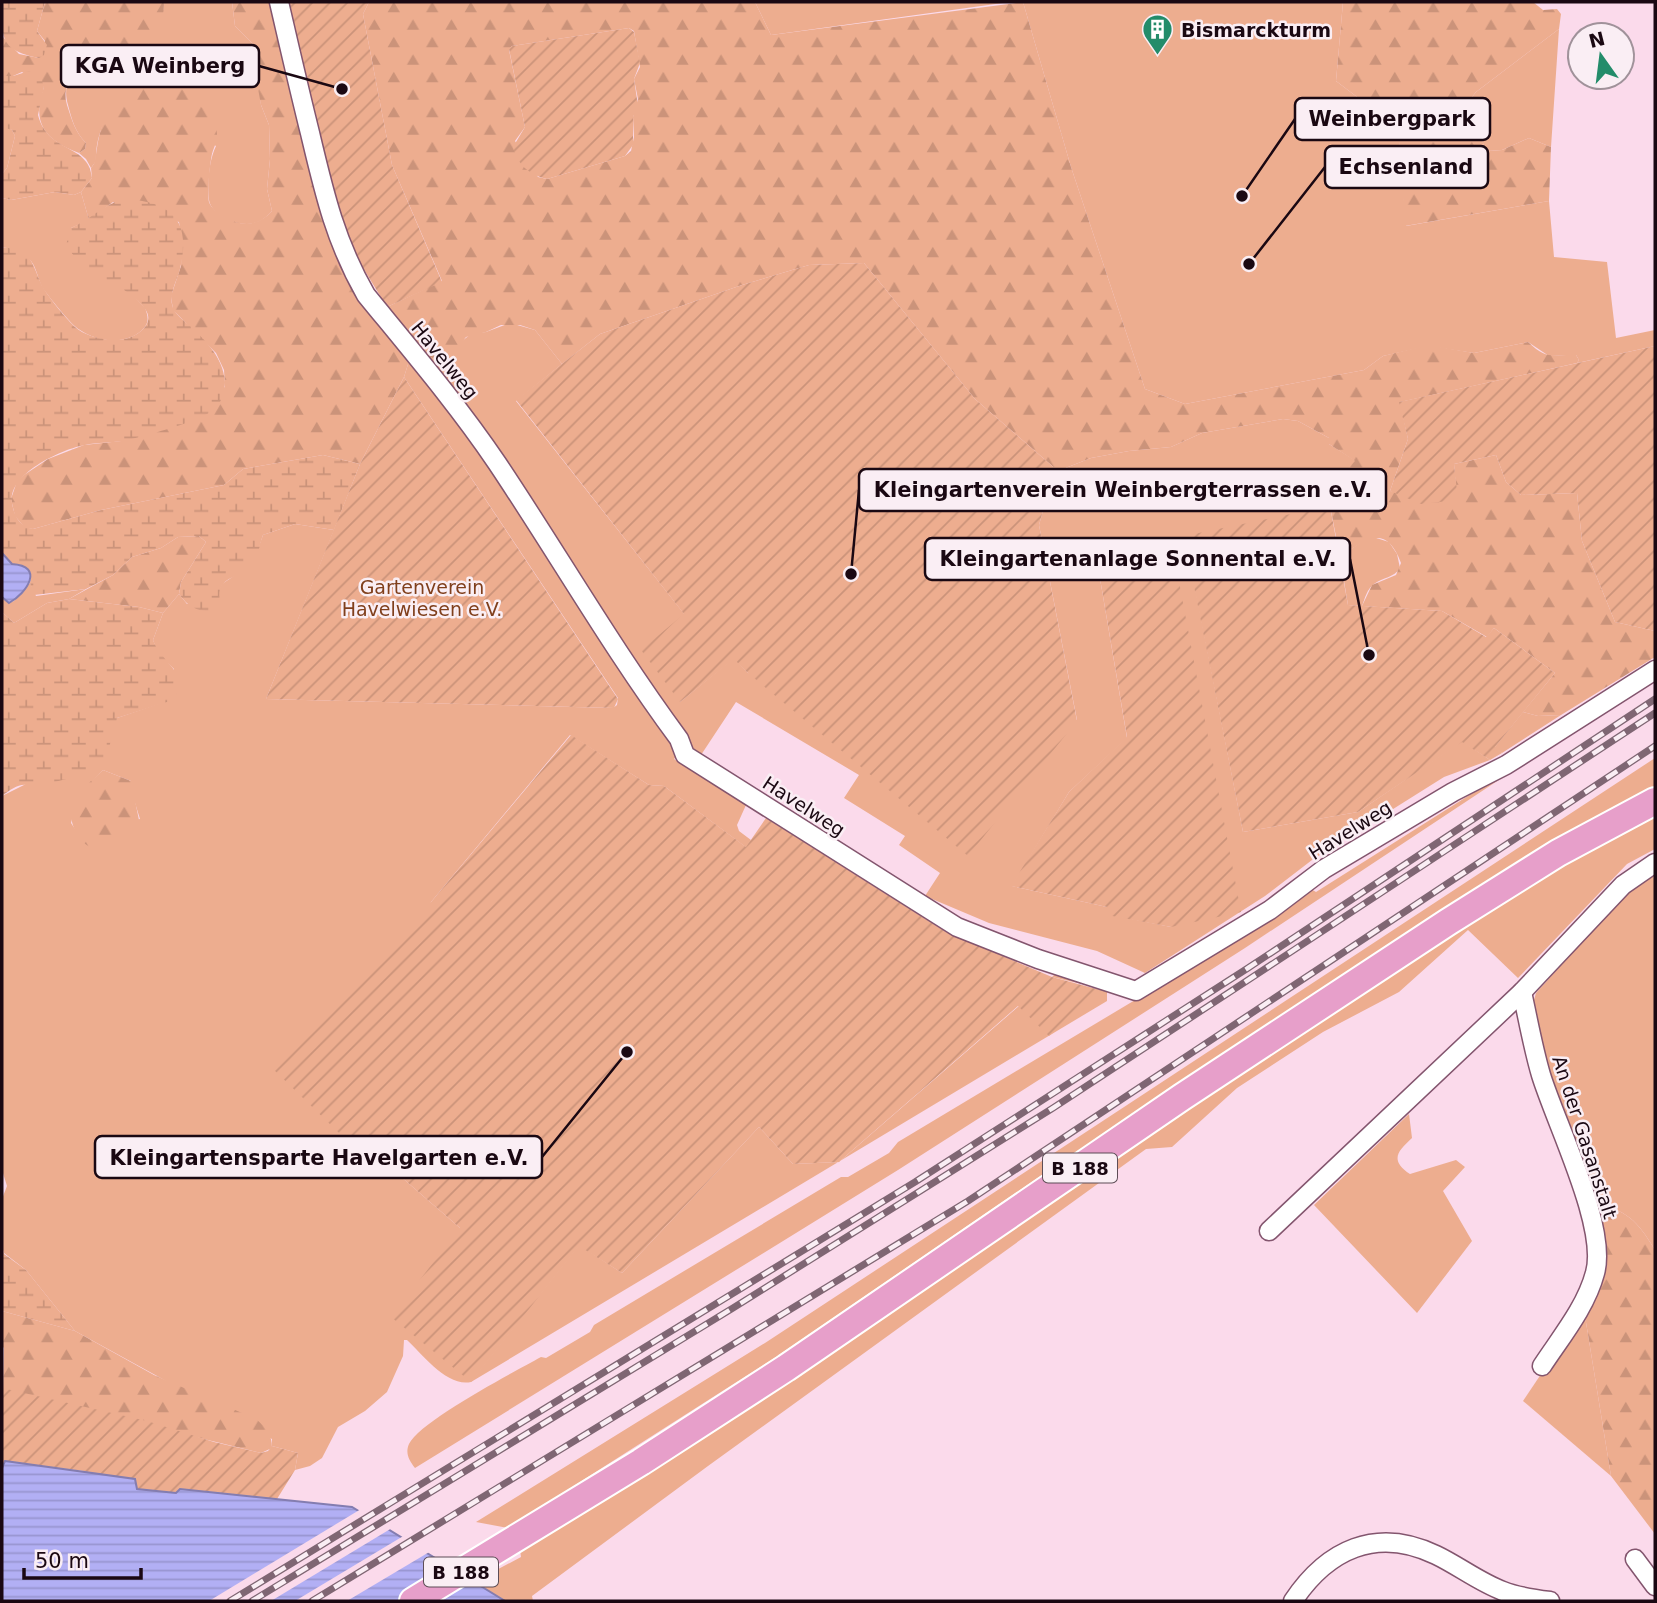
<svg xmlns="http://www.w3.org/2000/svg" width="1657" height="1603" font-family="'DejaVu Sans',sans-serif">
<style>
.green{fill:#edad8f;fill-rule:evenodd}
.forest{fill:url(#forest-firs);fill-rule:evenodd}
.wetland{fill:url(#wetland-marsh)}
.garden{fill:url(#garden-furrows)}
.water{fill:url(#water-rules);stroke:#847db0;stroke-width:2}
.pier{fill:#fbdaeb}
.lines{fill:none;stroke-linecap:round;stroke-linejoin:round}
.minor-casing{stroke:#83556e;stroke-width:21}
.primary-casing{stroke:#fff;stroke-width:30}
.minor{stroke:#fff;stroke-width:18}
.primary{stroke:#e79fca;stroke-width:26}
.rail-casing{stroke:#7f6673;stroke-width:7}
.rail{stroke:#faeef4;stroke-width:4.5;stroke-dasharray:13;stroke-linecap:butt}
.labels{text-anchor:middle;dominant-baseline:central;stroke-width:5;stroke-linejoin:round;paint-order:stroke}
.shield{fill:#faeef4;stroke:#5d4d56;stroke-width:2}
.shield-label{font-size:18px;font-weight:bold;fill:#1a0812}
.poi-label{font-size:19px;font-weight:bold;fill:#1a0812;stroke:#faeef4;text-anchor:start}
.street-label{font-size:19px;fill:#1a0812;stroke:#faeef4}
.park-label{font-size:19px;fill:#803f1c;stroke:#faeef4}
.leader{fill:none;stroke:#1a0812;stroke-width:2.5}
.callout-dot{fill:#1a0812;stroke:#faeef4;stroke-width:2.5}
.callout{fill:#faeef4;stroke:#1a0812;stroke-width:2.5}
.callout-label{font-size:21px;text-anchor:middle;font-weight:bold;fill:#1a0812}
</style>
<defs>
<pattern id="forest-firs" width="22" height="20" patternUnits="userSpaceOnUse" patternTransform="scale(1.75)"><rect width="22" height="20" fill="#edad8f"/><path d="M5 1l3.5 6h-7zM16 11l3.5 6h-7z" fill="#cb937a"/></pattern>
<pattern id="wetland-marsh" width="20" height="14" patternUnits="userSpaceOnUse" patternTransform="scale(1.75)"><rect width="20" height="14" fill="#edad8f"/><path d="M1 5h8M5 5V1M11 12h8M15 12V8" fill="none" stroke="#cb937a"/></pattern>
<pattern id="garden-furrows" width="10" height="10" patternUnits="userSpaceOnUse" patternTransform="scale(1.75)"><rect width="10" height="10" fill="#edad8f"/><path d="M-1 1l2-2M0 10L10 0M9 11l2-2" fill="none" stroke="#cb937a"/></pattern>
<pattern id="water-rules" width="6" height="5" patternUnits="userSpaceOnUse" patternTransform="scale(1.75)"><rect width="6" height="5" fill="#b2aff4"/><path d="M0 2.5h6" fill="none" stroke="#9895d0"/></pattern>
</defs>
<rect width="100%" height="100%" fill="#fbdaeb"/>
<g class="green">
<path d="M164,2H232L235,26L255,46L260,64L258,77L261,105L269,125L270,159L267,189L272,211C266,217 262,221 254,223C239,227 212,217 209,200C207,184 209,160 216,146L122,90C108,111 95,135 96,161L91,168L86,159L79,153L85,149L86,143C75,132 72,120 68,105C60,78 79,67 100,58C108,54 116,49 125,48C132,48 140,51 146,46C156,37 164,14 164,2Z"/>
<polygon points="755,2 1010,2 771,35"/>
<polygon points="1023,2 1343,2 1336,81 1398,128 1406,226 1549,201 1554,257 1607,262 1616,338 1655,330 1655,346 1577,363 1579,360 1576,355 1549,356 1528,342 1474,353 1428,346 1383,356 1364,370 1185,404 1145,389 1071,167"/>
<polygon points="1559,29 1551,147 1529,138 1502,150 1488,151 1484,147 1472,97 1476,92"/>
<polygon points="5,126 12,130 15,136 7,168 2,174 2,127"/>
<path d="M55,192L74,195L81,192L89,220L71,228L145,308C149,318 149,324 141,331C125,345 97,342 80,330C70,324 52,300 44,290C38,281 37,268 31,261C25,254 10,248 2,247V198L11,200Z"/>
<path d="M510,323L535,330L562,364L516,401L685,615L680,702L734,658L748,673L1077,720L1039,525L1048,493L1058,471L1091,458L1129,451L1171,447L1202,433L1283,419L1298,421L1329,438V444L1356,461L1332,484L1342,494L1343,504L1185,537L1243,832L1358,812L1462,741L1490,760L1444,777L1312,860L1265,896L1145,973L1097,951L989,923L925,896L940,873L899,845L905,836L844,798L859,775L736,702L701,755L688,744L674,759L746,805L737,825L739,831L751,840L747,848L664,786L649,785L570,735L431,902L369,1162L377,1156L460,1228L471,1381L579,1245L622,1273L759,1127L793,1164L839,1162L1019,1006L1103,989L1052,977L1057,972L1107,989V1001L471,1382C447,1387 423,1355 407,1340H404L403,1356L387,1392L365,1411L338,1427L322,1458L310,1466L295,1470L298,1453L272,1446V1439L75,1331L26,1270L4,1253L2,1247V1199L7,1186L2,1170V796L26,784L114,722L117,718L173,699L174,669L158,653L153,640L163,613L179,594L187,604L218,592L222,584L253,563L263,535L295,524L334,530L266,699L574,707L613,708L617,705L618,698L404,377L409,361L462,341L471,334L486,332ZM1096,555L1171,927L1107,914V907L1012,886L1069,792L1127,738ZM103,770L131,781V790L140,819L77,832L71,823L78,795Z"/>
<path d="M1373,537L1389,542L1397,554L1400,568C1394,578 1383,577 1374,584C1367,589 1365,598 1362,606L1348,605L1340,557L1364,540Z"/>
<polygon points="30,583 36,596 86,589 69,599 47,603 14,623 2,612 2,597 9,603 14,601"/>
<path d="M1612,705L1245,948L898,1170L415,1468C409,1460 405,1453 409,1444C420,1421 514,1372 541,1357L546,1358L590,1332L594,1325L841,1177H848L889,1153L898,1142L1292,906L1311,889L1316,892Z"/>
<polygon points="1523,712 1538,716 1561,715 1502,753 1494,748"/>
<polygon points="1655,758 1655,787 1553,841 1464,895 1036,1179 779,1355 508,1528 476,1522 765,1343"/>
<polygon points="1655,816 1655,849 1627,864 1518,978 1468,930 1399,992 1323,1032 1237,1088 1172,1147 1146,1149 708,1466 532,1596 533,1601 505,1601 474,1582 521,1557 520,1550 1518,890 1591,848"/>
<path d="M1655,872V1250C1637,1220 1627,1210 1591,1202L1546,1072L1531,1010L1536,993L1632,887Z"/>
<path d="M1409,1114L1412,1138C1398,1151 1389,1160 1410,1174L1456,1160L1465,1167L1443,1191L1472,1241L1417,1313L1314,1205Z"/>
<polygon points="1584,1310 1611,1476 1523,1401"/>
</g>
<g class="forest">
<path d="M45,2H164C164,16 160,37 147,45C138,51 129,47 120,49C94,56 58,72 67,105C72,120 75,132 86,143L85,149L79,153C45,140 31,123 44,87L22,72L13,76H2V36L19,54L39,58L45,41L37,31Z"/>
<path d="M232,2H270L322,213L333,249L349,280L409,361L404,377L360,464L323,455L243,469L224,485L101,510L33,529L25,528L15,516L11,499L17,481L24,475L48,459L84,445L121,441L225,387L224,370L216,353L173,310L171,296L181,266L182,241L179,222L113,202L89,220L81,192L92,178L91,168C97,161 95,157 97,148C100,129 107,103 122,89C149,65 176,81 197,102C205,110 213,117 216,128C219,139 215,144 212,154C210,162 207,194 209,202C211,208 219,214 224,217C242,227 258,226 272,211L267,189L270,159L269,125L261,105L257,83L260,64L255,46L235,26Z"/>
<path d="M369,2H755L771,35L1023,2L1071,167L1145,389L1185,404L1364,370L1383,356L1428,345L1474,353L1528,342C1548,361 1552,354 1576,355L1579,360L1577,363L1400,402L1408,439L1390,491L1457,500L1454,464L1496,455L1506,482L1521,495L1577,493L1582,541L1615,622L1655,631V657L1561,715L1538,716L1523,712L1555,673L1494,628L1487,637L1442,611L1362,606L1372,585L1396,575L1401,563C1386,523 1366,539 1340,557L1330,506L1342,504L1343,498L1332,485L1355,461L1329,444V438L1298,421L1283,419L1202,433L1171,447L1129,451L1091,458L1058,471L975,399L864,263L809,265L742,285L600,334L562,364L535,330L520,325H501L486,332L466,337C461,343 459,351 453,355C428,375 400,324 387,307L442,281L392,165L363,14ZM629,28L634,31L640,67L634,79L638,99L633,117L634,137L631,151L625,156L547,179L538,177L515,141L525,127L509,50L512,46Z"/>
<polygon points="1343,2 1533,2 1543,10 1557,9 1561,14 1559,29 1476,92 1472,97 1484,147 1488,151 1502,150 1529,138 1551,147 1549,201 1405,226 1398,128 1336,81"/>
<polygon points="199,536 206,542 181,582 179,594 163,613 139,607 69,599 113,575 132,557 161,548 178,537"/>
<path d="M103,770L131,781L140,825C130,834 112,850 97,849C77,846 66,818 73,801C77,792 95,778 103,770Z"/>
<path d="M1591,1202C1627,1210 1637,1220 1655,1250V1534L1611,1476L1584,1310L1600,1275Z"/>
<path d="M2,1311L75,1331L154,1375L256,1419C266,1428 272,1434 272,1448L261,1453L3,1390L4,1348L2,1346Z"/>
</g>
<g class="wetland">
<path d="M2,2H45L37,31L47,45L44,55L39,58C0,50 2,39 2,2Z"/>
<path d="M29,71L41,78L44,87L38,115C48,154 89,143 92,178L81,192L74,195L55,192L11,200L2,198V174L7,168L15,136L12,130L2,127V76H13Z"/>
<path d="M122,199C170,201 192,218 180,269C177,281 167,297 174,310C177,315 184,321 189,325C206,341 223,357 225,382C225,390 222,400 217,407C207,420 141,437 123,441C110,443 98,442 85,445C62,449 7,474 12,503C14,516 20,527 33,529L101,510L224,485L243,469L323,455L360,464L334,530L295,524L263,535C260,543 258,556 254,563C241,581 215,573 220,603L215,611C198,612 189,608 179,594L181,582L206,542L199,536L178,537L161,548L132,557L113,575L86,589L34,595L30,583L31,576L12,564L2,553V247C8,248 17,249 23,252C34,259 37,278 44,289C51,300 69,323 79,330C92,339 117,343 131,337C143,332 154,321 145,309C129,284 85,277 66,245L71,228C89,220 104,205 122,199Z"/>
<path d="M69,599L139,607L163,613L153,640C162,664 191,672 173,700L117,718L103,770L34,787C21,781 13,788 2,796V612L14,623L47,603Z"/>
<polygon points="2,1247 4,1254 26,1270 75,1331 2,1311"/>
</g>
<g class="garden">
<polygon points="285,2 369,2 363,14 392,165 442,282 387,307 352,250 331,187"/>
<path d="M629,28L634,32L640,63L634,79L638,106L633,117V145L625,156L547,179C529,175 517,164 513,147L525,127L509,49L512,46Z"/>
<polygon points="864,263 975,399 1058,471 1048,493 1039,525 1077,721 968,856 748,673 734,659 680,702 641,650 684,614 516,400 600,334 742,285 809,265"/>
<polygon points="1655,346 1655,631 1615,622 1582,541 1577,493 1521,495 1506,482 1496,455 1454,464 1458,500 1421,504 1390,491 1408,439 1399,402"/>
<polygon points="404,377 618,699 614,708 266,699 360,464"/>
<polygon points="1330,506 1348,605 1442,611 1486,637 1494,628 1555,673 1495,747 1502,753 1490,760 1462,742 1358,812 1243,832 1184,536"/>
<polygon points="1171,539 1241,912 1171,927 1107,915 1107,907 1011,886 1069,792 1127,737 1096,555"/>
<polygon points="571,735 649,785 664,786 746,847 766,818 946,932 1052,977 1104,991 1049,1036 1018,1006 839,1162 793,1164 759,1127 622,1273 579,1246 471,1382 391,1317 460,1228 377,1156 369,1162 272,1068 431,902"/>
<polygon points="2,1388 147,1421 214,1442 261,1453 268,1451 272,1446 298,1453 295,1470 277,1499 180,1489 176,1493 137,1489 84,1471 6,1462 2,1468"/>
</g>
<g class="water">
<path d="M2,553L12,564C45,566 27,593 9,603L2,597Z"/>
<polygon points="5,1461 135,1479 137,1489 176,1493 180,1489 352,1507 505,1601 2,1601 2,1468"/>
</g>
<g class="pier">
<polygon points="361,1509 392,1528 271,1601 209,1601"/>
<polygon points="405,1535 431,1551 347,1601 295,1601"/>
</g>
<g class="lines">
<defs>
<g id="minor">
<path d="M279,2C289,45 299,89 310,133C324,192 335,241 366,295C411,350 457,404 497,463C558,554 613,650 679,739L685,755L957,927L1038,959L1136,991L1270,910L1324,869L1453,792L1506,765L1655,670"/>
<path d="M1522,992C1528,1019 1533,1048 1541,1075C1556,1124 1608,1227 1595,1273C1586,1307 1561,1337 1542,1366"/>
<polyline points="1269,1231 1522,992 1623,885 1655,863"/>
<polyline points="1635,1559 1655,1586"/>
<path d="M1293,1601C1327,1550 1376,1526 1436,1555C1459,1566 1479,1582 1503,1591C1518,1597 1534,1599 1550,1601"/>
</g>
<polyline id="primary" points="413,1601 641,1462 786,1368 1182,1097 1448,922 1558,853 1655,801"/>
</defs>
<use href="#minor" class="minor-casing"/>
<use href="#primary" class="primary-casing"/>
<use href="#minor" class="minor"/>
<use href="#primary" class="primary"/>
<defs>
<g id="rail">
<polyline points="230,1601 915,1182 1248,968 1655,699"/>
<polyline points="252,1601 733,1308 1053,1108 1655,713"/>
<polyline points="312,1601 968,1201 1655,746"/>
</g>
</defs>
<use href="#rail" class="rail-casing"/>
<use href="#rail" class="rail"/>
</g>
<defs>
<symbol id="building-pin" viewBox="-11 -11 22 30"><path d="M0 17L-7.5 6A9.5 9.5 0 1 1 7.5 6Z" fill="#238c6a" stroke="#faeef4"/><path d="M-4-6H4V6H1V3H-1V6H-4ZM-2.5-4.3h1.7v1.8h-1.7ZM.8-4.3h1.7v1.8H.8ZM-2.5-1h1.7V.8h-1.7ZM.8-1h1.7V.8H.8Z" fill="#fff"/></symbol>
</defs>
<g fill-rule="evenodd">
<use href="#building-pin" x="1140" y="12" width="35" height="47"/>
</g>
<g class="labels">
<g class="shield">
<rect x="1043" y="1153.5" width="74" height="29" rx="5"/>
<rect x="424" y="1557.5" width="74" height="29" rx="5"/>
</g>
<g class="shield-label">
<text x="1080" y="1168">B 188</text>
<text x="461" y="1572">B 188</text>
</g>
<g class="poi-label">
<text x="1181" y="30">Bismarckturm</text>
</g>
<g class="street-label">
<text transform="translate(445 360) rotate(51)">Havelweg</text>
<text transform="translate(804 806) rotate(33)">Havelweg</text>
<text transform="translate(1350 830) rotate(-32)">Havelweg</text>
<text transform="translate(1585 1137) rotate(72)">An der Gasanstalt</text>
</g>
<g class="park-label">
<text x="422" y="587">Gartenverein<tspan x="422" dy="22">Havelwiesen e.V.</tspan></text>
</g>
</g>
<path class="leader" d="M342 89L259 66M1242 196L1295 119M1249 264L1325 167M851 574L859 490M1369 655L1350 559M627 1052L542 1157"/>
<g class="callout-dot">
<circle cx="342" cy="89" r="7"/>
<circle cx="1242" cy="196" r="7"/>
<circle cx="1249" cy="264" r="7"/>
<circle cx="851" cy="574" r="7"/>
<circle cx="1369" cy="655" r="7"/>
<circle cx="627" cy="1052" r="7"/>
</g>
<g class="callout">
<rect x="61" y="45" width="198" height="42" rx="7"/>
<rect x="1295" y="98" width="195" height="42" rx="7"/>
<rect x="1325" y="146" width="163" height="42" rx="7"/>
<rect x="859" y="469" width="527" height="42" rx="7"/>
<rect x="925" y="538" width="425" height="42" rx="7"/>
<rect x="95" y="1136" width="447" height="42" rx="7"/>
</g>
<g class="callout-label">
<text x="160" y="73">KGA Weinberg</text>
<text x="1392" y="126">Weinbergpark</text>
<text x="1406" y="174">Echsenland</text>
<text x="1123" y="497">Kleingartenverein Weinbergterrassen e.V.</text>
<text x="1138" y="566">Kleingartenanlage Sonnental e.V.</text>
<text x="319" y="1165">Kleingartensparte Havelgarten e.V.</text>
</g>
<rect width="1657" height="1603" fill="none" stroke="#1a0812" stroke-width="7"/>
<g transform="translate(1601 56) rotate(346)"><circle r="33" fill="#faeef4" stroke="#a0929a" stroke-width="2"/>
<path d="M0-5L12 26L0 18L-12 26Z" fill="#238c6a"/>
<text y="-10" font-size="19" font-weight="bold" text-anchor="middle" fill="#1a0812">N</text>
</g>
<path d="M24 1568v10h117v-10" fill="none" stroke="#1a0812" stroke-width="3.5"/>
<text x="35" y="1568" font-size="21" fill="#1a0812" stroke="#faeef4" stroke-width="5" paint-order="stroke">50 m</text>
</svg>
